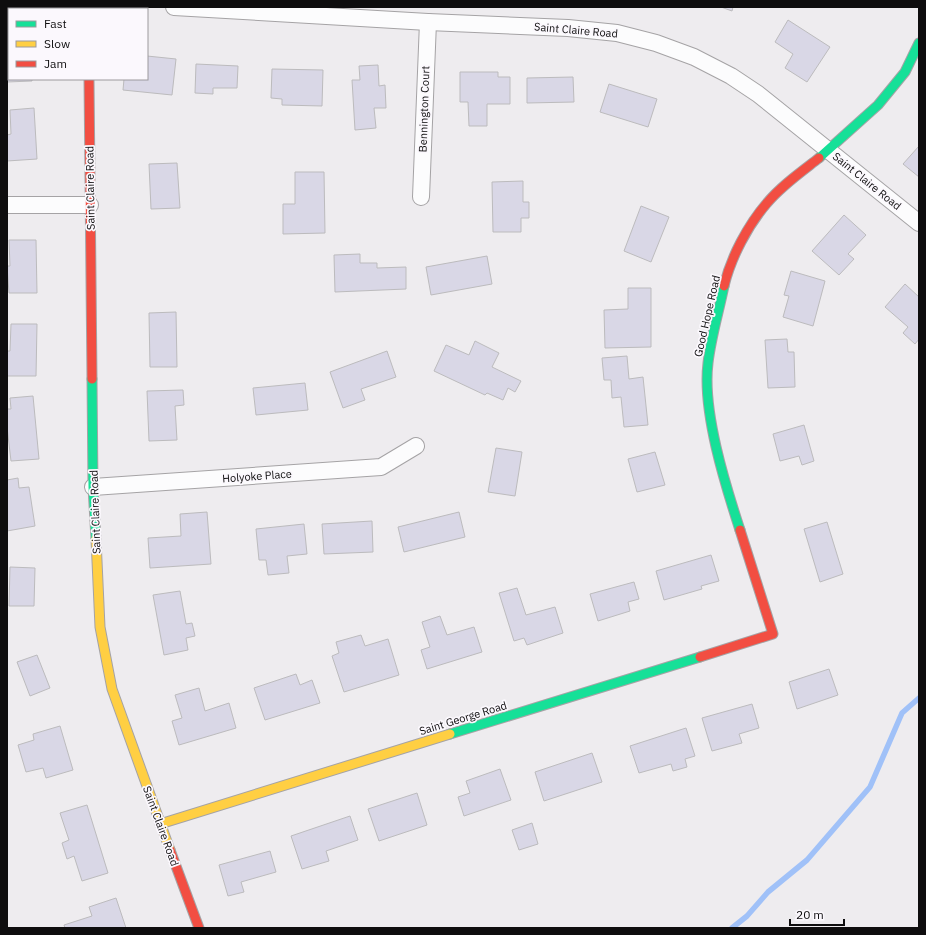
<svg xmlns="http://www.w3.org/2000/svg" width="926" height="935" font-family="'IBM Plex Sans',sans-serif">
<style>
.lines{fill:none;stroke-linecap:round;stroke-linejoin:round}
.stream{stroke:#a0c1f8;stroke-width:5.5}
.building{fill:#d9d7e6;stroke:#bcbbbd}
.street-casing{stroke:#a5a3a5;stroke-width:18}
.fast-casing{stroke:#a5a3a5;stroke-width:11}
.slow-casing{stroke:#a5a3a5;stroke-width:11}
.jam-casing{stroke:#a5a3a5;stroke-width:11}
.street{stroke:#fcfcfd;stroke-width:16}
.fast{stroke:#16e098;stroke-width:9}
.slow{stroke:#ffcf43;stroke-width:9}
.jam{stroke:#f24e42;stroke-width:9}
.labels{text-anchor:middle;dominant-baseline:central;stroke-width:3.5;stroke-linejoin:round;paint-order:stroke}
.street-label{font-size:11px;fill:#0e0d0e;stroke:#fbf8fd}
</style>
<rect width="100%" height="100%" fill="#eeecef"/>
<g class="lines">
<polyline class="stream" points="732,928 747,916 768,892 807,860 870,787 902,713 919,698"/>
</g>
<g class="building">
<polygon points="721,7 733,7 732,11"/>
<polygon points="788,20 830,47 807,82 785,68 793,54 775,42"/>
<polygon points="7,37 9,37 9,79 32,79 32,81 7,82"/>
<polygon points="147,56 176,59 172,95 123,90 124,79 147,79"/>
<polygon points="196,64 238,66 237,88 213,88 213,94 195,93"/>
<polygon points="378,65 379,86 385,85 386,108 374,108 376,128 355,130 352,80 360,80 359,66"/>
<polygon points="272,69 323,70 322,106 282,105 282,99 271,98"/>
<polygon points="460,72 498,72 498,77 510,77 510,104 487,104 487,126 469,126 468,102 460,102"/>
<polygon points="573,77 574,102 527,103 527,78"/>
<polygon points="609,84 657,99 648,127 600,112"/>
<polygon points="34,108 37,159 7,161 7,135 11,134 10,110"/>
<polygon points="919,146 919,177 903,164"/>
<polygon points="177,163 180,208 151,209 149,164"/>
<polygon points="295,172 324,172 325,233 283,234 283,204 295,204"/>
<polygon points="523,181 523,202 529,202 529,218 521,218 521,232 493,232 492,182"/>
<polygon points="641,206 669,217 651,262 624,251"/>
<polygon points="844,215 866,235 848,254 854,259 839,275 812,251"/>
<polygon points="9,240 36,240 37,293 9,293 7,266 10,266"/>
<polygon points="360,254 360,263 377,263 377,268 406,267 406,289 335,292 334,255"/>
<polygon points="487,256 492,284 431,295 426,267"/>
<polygon points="791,271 825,281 813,326 783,317 789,296 784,295"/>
<polygon points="905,284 919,297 919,339 915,344 903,333 908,327 885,307"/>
<polygon points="628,288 651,288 651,347 605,348 604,310 628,309"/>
<polygon points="176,312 177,367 150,367 149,313"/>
<polygon points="11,324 37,324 36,376 7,376 7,351 10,351"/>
<polygon points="787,339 788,352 794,352 795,387 768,388 765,340"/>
<polygon points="475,341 499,353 492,367 521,381 515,392 508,388 503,400 487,393 485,395 434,371 446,345 469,355"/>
<polygon points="387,351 396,377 361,389 365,400 343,408 330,372"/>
<polygon points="627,356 629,379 643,377 648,425 624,427 621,397 612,398 611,380 604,380 602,358"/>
<polygon points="305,383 308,410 256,415 253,388"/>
<polygon points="183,390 184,405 175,406 177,440 149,441 147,391"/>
<polygon points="33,396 39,459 11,461 7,427 7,409 11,409 10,398"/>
<polygon points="804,425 814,461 802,465 799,456 780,461 773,434"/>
<polygon points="496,448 522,452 515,496 488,492"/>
<polygon points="655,452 665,485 637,492 628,459"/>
<polygon points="18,478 19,488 29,487 35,526 7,531 7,480"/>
<polygon points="207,512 211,564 150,568 148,538 181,536 180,514"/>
<polygon points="459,512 465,537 404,552 398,527"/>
<polygon points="372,521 373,552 324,554 322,524"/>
<polygon points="827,522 843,574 820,582 804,529"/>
<polygon points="304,524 307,554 287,556 289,573 268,575 266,560 259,560 256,529"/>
<polygon points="711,555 719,581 701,586 702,589 664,600 656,571"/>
<polygon points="10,567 35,568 34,606 9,606"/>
<polygon points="634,582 639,599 628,602 630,611 598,621 590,594"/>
<polygon points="517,588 526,615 555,607 563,633 527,645 524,638 514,641 499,593"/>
<polygon points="180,591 186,624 192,623 195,636 186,638 188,650 164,655 153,595"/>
<polygon points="440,616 447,635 474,627 482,652 427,669 421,650 430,647 422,622"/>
<polygon points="361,635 365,646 388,639 399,675 344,692 332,656 339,653 336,642"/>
<polygon points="37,655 50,688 30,696 17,662"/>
<polygon points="829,669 838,695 797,709 789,682"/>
<polygon points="296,674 300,685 312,680 320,703 265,720 254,688"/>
<polygon points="199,688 205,711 229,703 236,728 179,745 172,721 182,718 175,695"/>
<polygon points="752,704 759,728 739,734 742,743 712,751 702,718"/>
<polygon points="60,726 73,770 46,778 43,768 26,772 18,745 34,740 33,734"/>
<polygon points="686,728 695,756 685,759 687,767 673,771 671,764 639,773 630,746"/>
<polygon points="592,753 602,782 544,801 535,772"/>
<polygon points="500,769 511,800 464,816 458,797 470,793 466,781"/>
<polygon points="417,793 427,825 379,841 368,809"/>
<polygon points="87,805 108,873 82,881 74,856 67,859 62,843 69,840 60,813"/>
<polygon points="350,816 358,840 326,851 329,861 302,869 291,836"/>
<polygon points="532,823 538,844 519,850 512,830"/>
<polygon points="270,851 276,872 241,882 244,892 228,896 219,865"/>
<polygon points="116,898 126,928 65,928 64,925 92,916 89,907"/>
</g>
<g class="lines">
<defs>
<g id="street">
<polyline points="88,7 88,9"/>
<polyline points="174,7 428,22 568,28 617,33 656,43 694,57 731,76 758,94 919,223"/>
<polyline points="421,197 428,22"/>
<polyline points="7,205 90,205"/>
<polyline points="93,487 381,467 416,446"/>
</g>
<g id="fast">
<polyline points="819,158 878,105 905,72 919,43"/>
<path d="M724,286C719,311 711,337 708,363C702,411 725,484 740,530"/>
<polyline points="92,379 93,487 96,539"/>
<polyline points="450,734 700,657"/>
</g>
<g id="slow">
<polyline points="96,539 100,627 112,689 170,850"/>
<polyline points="160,824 450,734"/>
</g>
<g id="jam">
<polyline points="89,79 92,379"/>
<path d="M724,286C731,257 748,225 767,203C781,186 801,172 819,158"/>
<polyline points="700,657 773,634 740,530"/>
<polyline points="170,850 199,928"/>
</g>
</defs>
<use href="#street" class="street-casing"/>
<use href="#fast" class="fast-casing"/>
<use href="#slow" class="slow-casing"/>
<use href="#jam" class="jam-casing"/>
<use href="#street" class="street"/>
<use href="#fast" class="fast"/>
<use href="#slow" class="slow"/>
<use href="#jam" class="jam"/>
</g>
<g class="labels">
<g class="street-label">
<text transform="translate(576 30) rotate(5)">Saint Claire Road</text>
<text transform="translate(424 109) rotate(-88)">Bennington Court</text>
<text transform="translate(867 181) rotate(39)">Saint Claire Road</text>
<text transform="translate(90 188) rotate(-91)">Saint Claire Road</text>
<text transform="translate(707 316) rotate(-77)">Good Hope Road</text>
<text transform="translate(257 476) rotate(-4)">Holyoke Place</text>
<text transform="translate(95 512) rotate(-92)">Saint Claire Road</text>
<text transform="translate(463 718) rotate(-17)">Saint George Road</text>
<text transform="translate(161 826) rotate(70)">Saint Claire Road</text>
</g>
</g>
<rect width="926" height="935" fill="none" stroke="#0e0d0e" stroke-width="16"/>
<rect x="8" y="8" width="140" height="72" fill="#fbf8fd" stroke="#9c9a9d"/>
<rect x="16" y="21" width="20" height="6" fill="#16e098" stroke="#9c9a9d"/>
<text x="44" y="28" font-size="12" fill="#0e0d0e">Fast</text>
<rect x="16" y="41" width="20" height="6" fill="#ffcf43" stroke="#9c9a9d"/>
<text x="44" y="48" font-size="12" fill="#0e0d0e">Slow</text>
<rect x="16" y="61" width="20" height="6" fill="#f24e42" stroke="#9c9a9d"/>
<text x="44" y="68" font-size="12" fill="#0e0d0e">Jam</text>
<path d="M790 919v6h54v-6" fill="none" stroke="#0e0d0e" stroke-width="2"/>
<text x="796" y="919" font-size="12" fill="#0e0d0e" stroke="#fbf8fd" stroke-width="3" paint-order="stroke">20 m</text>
</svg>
